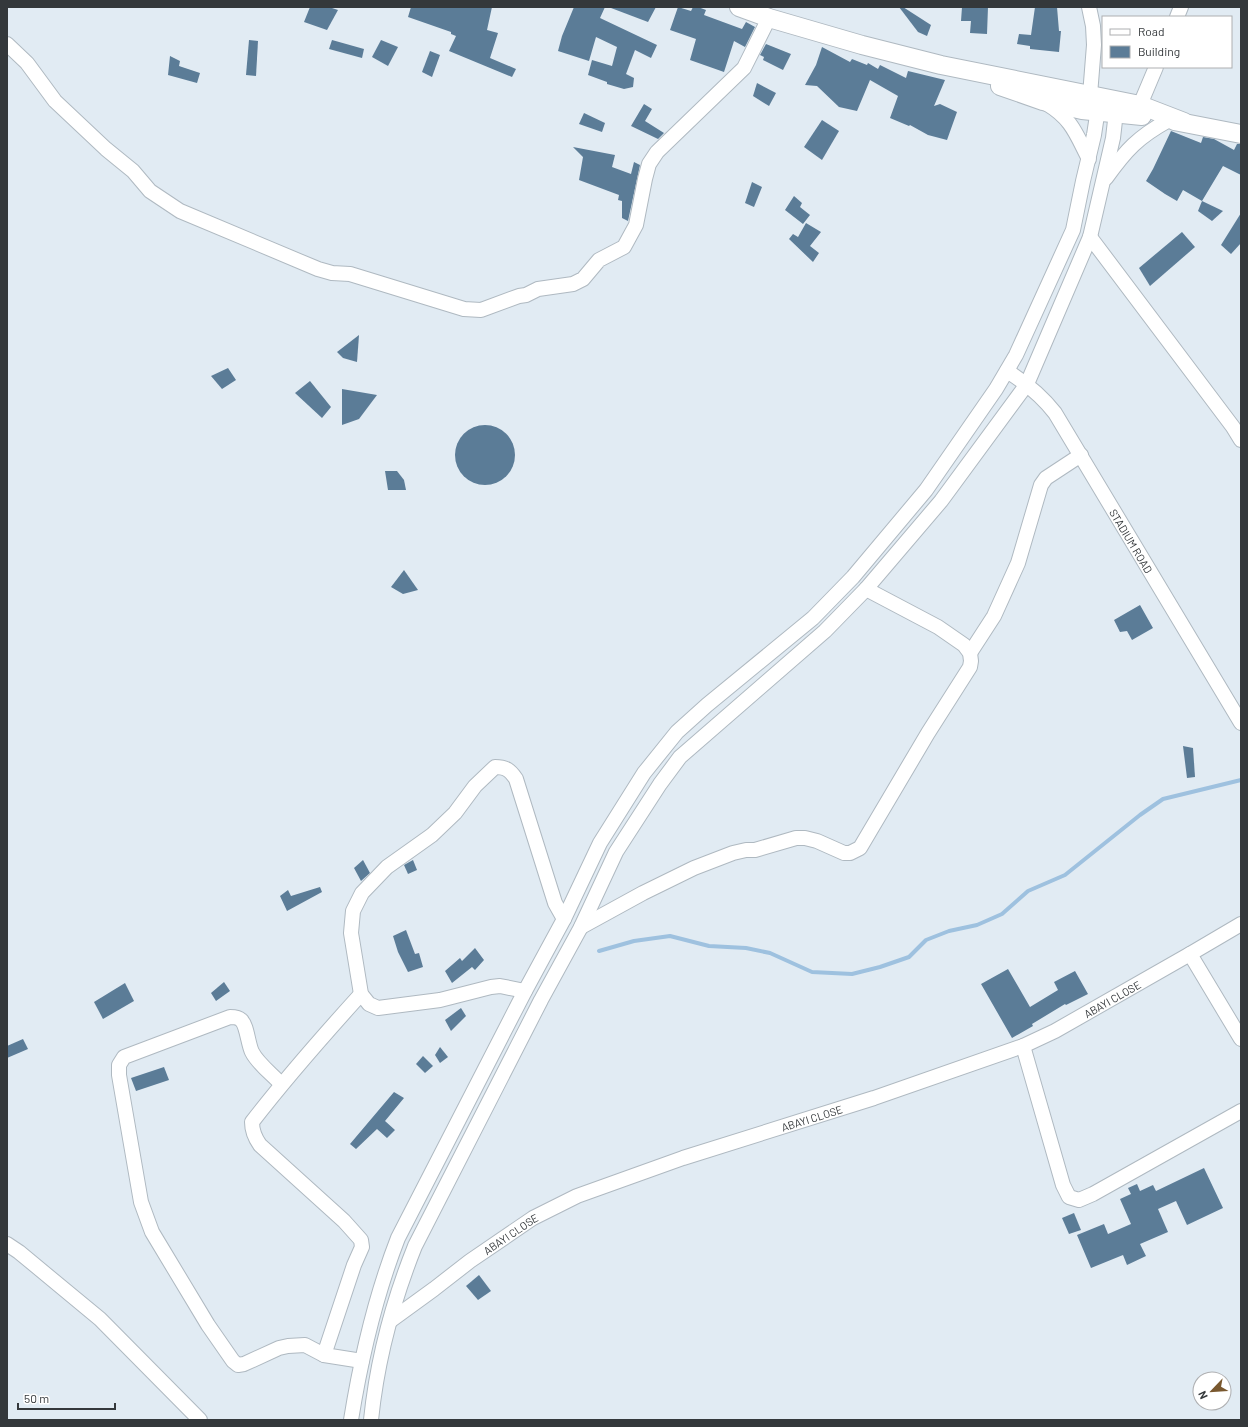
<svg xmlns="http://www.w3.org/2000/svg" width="1248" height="1427" font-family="Barlow,sans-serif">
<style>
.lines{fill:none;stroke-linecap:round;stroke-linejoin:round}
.stream{stroke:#9ec1df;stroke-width:4}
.building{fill:#5b7c97}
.minor-casing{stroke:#afb9c1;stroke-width:16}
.major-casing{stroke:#afb9c1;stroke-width:20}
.minor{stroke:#fff;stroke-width:14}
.major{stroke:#fff;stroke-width:18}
.labels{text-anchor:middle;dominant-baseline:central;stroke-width:4;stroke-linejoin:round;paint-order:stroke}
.street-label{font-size:11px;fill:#34383b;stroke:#fff}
</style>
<rect width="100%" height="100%" fill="#e1ebf3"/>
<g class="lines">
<polyline class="stream" points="599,951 634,941 670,936 709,946 746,948 770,953 812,972 852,974 880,967 909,957 926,940 949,931 977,925 1002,914 1028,891 1065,875 1140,815 1163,799 1241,780"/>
</g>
<g class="building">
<polygon points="310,7 329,7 338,10 327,30 304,22"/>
<polygon points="411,7 492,7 487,30 498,33 490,58 516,69 512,77 449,51 456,36 451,34 451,32 408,17"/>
<polygon points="574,7 605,7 600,18 657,45 651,58 635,50 626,74 634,78 633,87 624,89 607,84 607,82 588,75 592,60 612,66 617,47 596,37 589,61 558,51 562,36"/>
<polygon points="612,7 656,7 648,22 611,8"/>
<polygon points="678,7 691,11 693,7 698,7 706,10 704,15 742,29 746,22 755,27 745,47 734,41 724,72 690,60 696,39 670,30"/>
<polygon points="899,7 903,7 931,25 927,36 918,32"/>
<polygon points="962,7 988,7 987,34 970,33 971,21 961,21"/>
<polygon points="1035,7 1057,7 1059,31 1061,31 1059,52 1030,49 1030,46 1017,44 1019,34 1031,35"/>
<polygon points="249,40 258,41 256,76 246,75"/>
<polygon points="332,40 364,49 362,58 329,49"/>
<polygon points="381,40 398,47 388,66 372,57"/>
<polygon points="766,44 791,54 783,70 763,60 764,57 760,55"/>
<polygon points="822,47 850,62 852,59 867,65 868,63 878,69 880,65 906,78 908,71 945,80 934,106 940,104 957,112 947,140 928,135 910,125 909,126 890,118 898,96 870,80 857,111 839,107 817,86 805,85 816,65"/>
<polygon points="430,51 440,55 432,77 422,72"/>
<polygon points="170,56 180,61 179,66 200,73 197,83 168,75"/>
<polygon points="757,83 776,93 769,106 753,96"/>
<polygon points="644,104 652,109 645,121 664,133 658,139 631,126"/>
<polygon points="584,113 605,123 602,132 579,124"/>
<polygon points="822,120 839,131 822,160 804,147"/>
<polygon points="1171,131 1201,143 1203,137 1214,139 1234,150 1237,144 1241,144 1241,175 1223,166 1202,201 1183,190 1177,201 1165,194 1146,181 1153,169"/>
<polygon points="573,147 615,155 612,167 631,174 634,162 640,165 628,221 622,218 622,201 618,200 619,195 579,180 583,157"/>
<polygon points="752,182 762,187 754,207 745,203"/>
<polygon points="794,196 802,203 800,207 810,215 803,224 785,210"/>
<polygon points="1202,201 1223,211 1212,221 1198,211"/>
<polygon points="1241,213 1241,243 1231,254 1221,245"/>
<polygon points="806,223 821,232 810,246 819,253 813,262 789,239 793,234 798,237"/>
<polygon points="1182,232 1195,247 1150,286 1139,268"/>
<polygon points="359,335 357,362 343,358 337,352"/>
<polygon points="228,368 236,380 222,389 211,376"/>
<polygon points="310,381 331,407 322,418 295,393"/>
<polygon points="342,389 377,395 359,419 342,425"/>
<circle cx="485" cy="455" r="30"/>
<polygon points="385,471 397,471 404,480 406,490 388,490"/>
<polygon points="404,570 418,590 403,594 391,587"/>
<polygon points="1140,605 1153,628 1132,640 1127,631 1120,632 1114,620"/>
<polygon points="1183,746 1193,748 1195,777 1187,778"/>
<polygon points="363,860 370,873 361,881 354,868"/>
<polygon points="413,860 417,870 408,874 404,865"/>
<polygon points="320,887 322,892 287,911 280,896 288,890 291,896"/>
<polygon points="406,930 415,954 419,953 423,967 408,972 398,952 393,936"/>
<polygon points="475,948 484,960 475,970 472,967 452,983 445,971 460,958 462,961"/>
<polygon points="1008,969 1030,1007 1058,990 1054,982 1075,971 1088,994 1066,1005 1065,1004 1032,1024 1033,1026 1012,1038 981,984"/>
<polygon points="224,982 230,991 216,1001 211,993"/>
<polygon points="125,983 134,1001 103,1019 94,1002"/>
<polygon points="461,1008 466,1016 451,1031 445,1020"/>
<polygon points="23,1039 28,1049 7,1058 7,1046"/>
<polygon points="440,1047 448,1057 440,1063 435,1055"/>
<polygon points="423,1056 433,1066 425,1073 416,1064"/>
<polygon points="164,1067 169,1080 136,1091 131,1078"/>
<polygon points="394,1092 404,1098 385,1121 395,1130 387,1138 377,1129 356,1149 350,1144"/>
<polygon points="1204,1168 1223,1208 1187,1225 1176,1201 1158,1209 1168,1232 1140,1244 1146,1256 1127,1265 1123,1255 1091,1268 1077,1235 1104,1224 1108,1234 1131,1224 1120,1199 1131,1194 1128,1188 1137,1184 1140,1191 1153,1185 1156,1191"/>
<polygon points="1074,1213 1081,1230 1069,1234 1062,1218"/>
<polygon points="479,1275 491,1291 478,1300 466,1286"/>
</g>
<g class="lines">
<defs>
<g id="minor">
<polyline points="1089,7 1093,26 1094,45 1090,95"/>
<polyline points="1177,17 1181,7"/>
<polyline points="7,44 27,63 55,101 106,149 133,171 150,191 180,211 318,269 332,273 350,274 464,309 481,310 519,296 526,295 538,289 573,284 583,279 599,260 624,247 636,225 645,179 649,164 657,152 744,68 769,18"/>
<path d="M1047,104C1072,119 1076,134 1089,159"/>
<polyline points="1140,105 1156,67"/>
<path d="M1106,178C1126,150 1138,137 1169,120"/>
<polyline points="1090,237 1233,427 1241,440"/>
<path id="s1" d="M1007,371C1026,383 1041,395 1055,413L1241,723"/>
<polyline points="970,653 994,616 1018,563 1041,485 1046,478 1081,455"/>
<polyline points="581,927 643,893 694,868 733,853 746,850 755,850 796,838 805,838 817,841 844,853 850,853 860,848 928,733 970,667 971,661 970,653 964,645 938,627 866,589"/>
<polyline points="1190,954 1241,1039"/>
<path d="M525,991L500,986L491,987L440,1000L378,1008L369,1004L361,994L351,933L353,911L362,893L387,867L432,835L455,813L475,786L495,767C506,767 510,770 516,779L555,903L564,919"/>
<polyline points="1023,1046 1063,1185 1069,1197 1079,1200 1093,1194 1241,1111"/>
<path d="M281,1084C272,1074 258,1064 252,1052C248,1044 247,1025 241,1020C238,1017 234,1017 230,1017L124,1057L119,1065V1075L141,1202L152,1232L208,1325L233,1361L238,1365L244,1364L279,1348L288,1346L305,1345L324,1355L362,1361"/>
<polyline points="7,1244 19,1252 100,1319 200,1420"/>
<path id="s2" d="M390,1321L434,1289L470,1261L533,1218L577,1196L683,1158L874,1098L1023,1046L1055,1031L1190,954L1241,924"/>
<path d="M324,1355L354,1265L362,1247L361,1240L344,1221L260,1145C255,1138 252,1131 252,1122C286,1078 323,1036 361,994"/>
<path d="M351,1420C361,1358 375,1297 398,1238L525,991L564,919L600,843L644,773L677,732L707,705L813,618L853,577L926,490L996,389L1016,355L1073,230L1083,181L1094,135L1099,102"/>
<path d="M371,1420C377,1361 393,1301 415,1246L541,1000L581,927L616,852L660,784L680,757L825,631L866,589L941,501L1027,384L1090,237L1113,138L1117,103"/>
</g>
<g id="major">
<polyline points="739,7 769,18 862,45 941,65 1140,105 1184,122"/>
<polyline points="1000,86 1043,101 1082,110 1142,116"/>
<polyline points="1174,121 1241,134"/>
</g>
</defs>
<use href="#minor" class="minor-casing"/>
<use href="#major" class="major-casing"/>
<use href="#minor" class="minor"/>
<use href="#major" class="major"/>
</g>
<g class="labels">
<g class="street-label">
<text stroke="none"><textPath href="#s1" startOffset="213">STADIUM ROAD</textPath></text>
<text stroke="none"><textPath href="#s2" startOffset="797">ABAYI CLOSE</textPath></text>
<text stroke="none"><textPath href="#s2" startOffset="473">ABAYI CLOSE</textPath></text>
<text stroke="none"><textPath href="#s2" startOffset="149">ABAYI CLOSE</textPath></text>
</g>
</g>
<rect width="1248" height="1427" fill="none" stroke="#34383b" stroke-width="16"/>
<rect x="1102" y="16" width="130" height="52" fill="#ffffff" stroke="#aeafb1"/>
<rect x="1110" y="29" width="20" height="6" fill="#ffffff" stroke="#aeafb1"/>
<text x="1138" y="36" font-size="12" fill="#34383b">Road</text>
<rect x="1110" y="46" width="20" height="12" fill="#5b7c97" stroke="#aeafb1"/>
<text x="1138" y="56" font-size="12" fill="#34383b">Building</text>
<g transform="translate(1212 1391) rotate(245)"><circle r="19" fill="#ffffff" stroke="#aeafb1"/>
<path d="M0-3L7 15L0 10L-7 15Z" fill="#79582f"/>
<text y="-6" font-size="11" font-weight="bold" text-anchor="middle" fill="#34383b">N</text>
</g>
<path d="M18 1403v6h97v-6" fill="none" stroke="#34383b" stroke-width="2"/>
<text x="24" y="1403" font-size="12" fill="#34383b" stroke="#ffffff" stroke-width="3" paint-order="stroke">50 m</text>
</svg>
